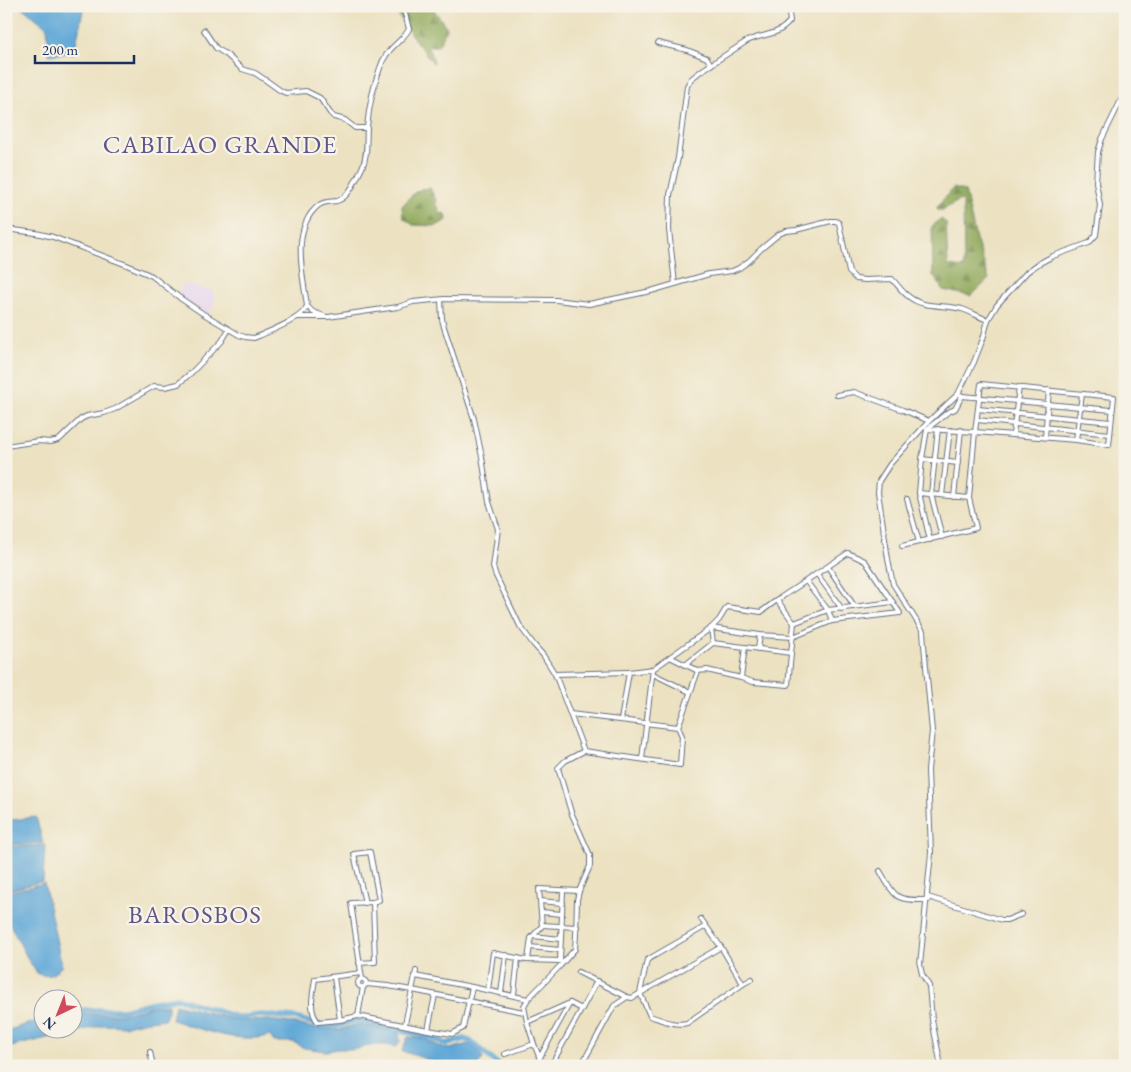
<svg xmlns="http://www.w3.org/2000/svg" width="1131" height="1072" font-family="'EB Garamond',serif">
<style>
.built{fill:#e5d3f1}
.forest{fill:url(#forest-firs);stroke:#556c5c}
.water{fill:#60a8d7;stroke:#3e6c9a}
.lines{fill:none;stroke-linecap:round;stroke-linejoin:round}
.river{stroke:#60a8d7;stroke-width:5.5}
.minor-casing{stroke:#646e81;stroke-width:6}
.minor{stroke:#fff;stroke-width:4}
.labels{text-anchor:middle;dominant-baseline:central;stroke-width:4.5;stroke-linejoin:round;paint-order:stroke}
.quarter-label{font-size:25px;letter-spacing:1px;fill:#5e5687;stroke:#f7f3e8}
</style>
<defs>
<pattern id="forest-firs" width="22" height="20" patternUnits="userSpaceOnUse" patternTransform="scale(1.25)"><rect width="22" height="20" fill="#8fa85a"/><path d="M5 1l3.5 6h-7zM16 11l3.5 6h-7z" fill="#74894e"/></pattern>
</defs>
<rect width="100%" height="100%" fill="#f7f3e8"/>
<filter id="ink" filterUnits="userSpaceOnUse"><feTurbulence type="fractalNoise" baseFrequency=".02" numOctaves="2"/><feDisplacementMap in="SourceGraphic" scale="10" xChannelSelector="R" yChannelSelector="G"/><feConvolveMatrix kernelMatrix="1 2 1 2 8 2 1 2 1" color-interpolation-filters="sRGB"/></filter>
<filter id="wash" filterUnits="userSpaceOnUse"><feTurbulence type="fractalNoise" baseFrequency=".0096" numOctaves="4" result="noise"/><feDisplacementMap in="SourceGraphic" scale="20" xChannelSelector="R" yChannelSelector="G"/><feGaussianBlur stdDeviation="1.12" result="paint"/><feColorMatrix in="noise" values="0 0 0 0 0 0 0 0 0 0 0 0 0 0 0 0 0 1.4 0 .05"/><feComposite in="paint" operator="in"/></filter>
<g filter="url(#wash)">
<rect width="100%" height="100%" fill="#ece2c2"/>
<polygon class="built" points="184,283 214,292 214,305 207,314 178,296"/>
<g class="forest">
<polygon points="397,6 431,6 447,28 438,46 427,46 433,59 434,64 415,40 395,10"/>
<polygon points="430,188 437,202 435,204 439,208 438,213 446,214 447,220 436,226 413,225 403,217 402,206 414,193 421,189"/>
<polygon points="953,188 965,191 976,239 989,279 971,296 943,290 933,275 932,226 941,219 946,223 948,266 964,268 963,201 960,200 943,210 938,210 937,207"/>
</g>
<g class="water">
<polygon points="20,6 84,6 74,53 49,55 47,27"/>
<polygon points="36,817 43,843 6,845 6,827 8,826 10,820"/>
<polygon points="45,845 43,881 6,891 6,847"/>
<path d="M44,883L62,966C54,974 49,978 38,974L29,961L6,917V893Z"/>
<polygon points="168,1004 168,1011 165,1019 148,1021 125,1026 104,1025 76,1032 66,1032 66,1030 72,1030 73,1014 125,1014 152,1006"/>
<path d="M175,1004L239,1021L268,1020L292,1023L313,1028L339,1030L357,1024L399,1033L400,1041L396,1047L386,1045H370L358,1049H339L326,1051L304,1048L293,1042H274L270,1036C265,1037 259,1038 254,1038C228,1040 197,1028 172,1020Z"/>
<polygon points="42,1019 42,1030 63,1030 64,1034 6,1048 6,1031"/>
<polygon points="408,1037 425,1039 439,1046 450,1049 468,1044 472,1046 480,1053 483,1059 476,1066 451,1066 432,1061 402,1051"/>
</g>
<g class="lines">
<polyline class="river" points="72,1010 123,1010 154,1002 177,998 239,1018 261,1015 295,1018 323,1026 337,1026 356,1020 429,1037 447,1044 464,1039 470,1041 500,1066"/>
</g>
</g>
<g filter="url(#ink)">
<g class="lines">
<defs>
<g id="minor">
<polyline points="204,30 216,48 227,55 242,69 255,73 267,81 281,91 286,93 306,91 320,98 330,113 334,117 345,120 355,128 367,128"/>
<polyline points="658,43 687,50 707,58 711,65"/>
<path d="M6,229L36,233L53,237L127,265L152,276L180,298L202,313L239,335L245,337L254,338L259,336C272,330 302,319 307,306C303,275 290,228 319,205C325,201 331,202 337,201C350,197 356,179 362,168C368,155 366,141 367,127C369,107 373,87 380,68C383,58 389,50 397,43C401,39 406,35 409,29L403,6"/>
<path d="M675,284L669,230L670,195L678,158L687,86L691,79L701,71L747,41C764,33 777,37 790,21L788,6"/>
<polyline points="441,300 442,319 444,327 474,419 482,457 489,502 498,529 493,567 496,576 520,626 534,645 543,655 555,674 584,751 680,765 682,736 678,727 570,714"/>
<polyline points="307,306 313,312 324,316"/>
<path d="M298,317H328L376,310L398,307L413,302L444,299L556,300L589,304L651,291L709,274L732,271L739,268L749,261L761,249L779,234L786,231L796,230L831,221H836L839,223L849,272L856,279L865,280L892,279C897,284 902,292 908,296C923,309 944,304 962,309C971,312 979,317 988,320L997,305L1027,272L1038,264L1053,256L1089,243L1096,235L1100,205L1096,182L1098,152L1102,139L1125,92"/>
<polygon points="981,384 1114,397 1109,445 1076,440 975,432"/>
<polyline points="837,395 854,392 903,410 929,421"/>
<polyline points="962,396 1112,410"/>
<polyline points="978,409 1111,422"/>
<polyline points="977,420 1110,434"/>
<polygon points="927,429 975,432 969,498 919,493 922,459"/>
<polyline points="927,429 948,412 955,409 962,396 961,395"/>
<polyline points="938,429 931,494 942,537"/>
<polyline points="1013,434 1019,387"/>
<polyline points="1045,437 1049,390"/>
<polyline points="1076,440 1082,394"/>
<polyline points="6,446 39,441 50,442 55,441 60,439 81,419 87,416 104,413 115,409 154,386 165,387 178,384 192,372 222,341 229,329"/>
<polyline points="922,459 958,463"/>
<polyline points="919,493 930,540"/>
<polyline points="942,495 950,430"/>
<polyline points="954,497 961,430"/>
<polyline points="907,499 919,542 976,528 969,498"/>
<polyline points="902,546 919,542"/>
<polyline points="828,567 855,607"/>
<polyline points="817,574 842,609"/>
<polyline points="806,581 828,610 832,621"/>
<polyline points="794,623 828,610 893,602"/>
<polyline points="713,643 711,628 719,620 727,607 761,612 777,600"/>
<polyline points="758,649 760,635"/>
<polyline points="685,665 713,643 791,653"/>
<polyline points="629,672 653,669 711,628 760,635 793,637 832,621 900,613 865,561 848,553 777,600 794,623 788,685 753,682 741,678 707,670 698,671 670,657"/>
<polyline points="555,674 629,672 621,720"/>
<polyline points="653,674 690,692"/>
<polyline points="741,678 745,647"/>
<polyline points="678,727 698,671"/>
<polyline points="642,759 653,669"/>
<path d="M880,871C884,878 892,894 899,897C907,901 919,900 928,900"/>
<polyline points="928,897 1002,920 1007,920 1022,914"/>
<polyline points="540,901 563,903"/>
<polyline points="365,903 354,854 370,852 379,900 373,902"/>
<polyline points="541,912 562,914"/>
<path d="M701,919L706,926L647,960L640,993L650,1016C662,1020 674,1026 687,1023L743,984L752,979"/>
<polyline points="542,925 577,927"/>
<polyline points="706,926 721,947 743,984"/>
<polyline points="533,936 561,939"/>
<polyline points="530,947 560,950"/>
<polyline points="528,960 531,938 542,926 539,889 579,891"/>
<polyline points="359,963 375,962 373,902 351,903 362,979"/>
<polyline points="578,972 627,997 614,1006 581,1066"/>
<polyline points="334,977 340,1020 358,1016 428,1030 452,1034 463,1028 472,987 415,976"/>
<circle cx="362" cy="983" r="4"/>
<polyline points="366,984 388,986 412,990 524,1012"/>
<polyline points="472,987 528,999"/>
<polyline points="488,990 493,953 526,960 560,961 563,891"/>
<polyline points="501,993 506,955"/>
<polyline points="514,994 518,958"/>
<polyline points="627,997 632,998 721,947"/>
<polyline points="570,1003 582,1009"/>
<polyline points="358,1016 363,987"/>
<path d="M340,1020L318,1022C308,1010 313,994 315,979L361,973"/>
<polyline points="527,1022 570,1003"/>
<polyline points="405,1024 416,971"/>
<polyline points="428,1030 435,995"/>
<polyline points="150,1052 153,1066"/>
<polyline points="505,1054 534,1044"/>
<polyline points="539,1059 570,1003"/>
<polyline points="553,1062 597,981"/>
<polyline points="541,1063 553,1062 560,1066"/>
<polyline points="543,1066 534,1044 527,1022 524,1006 528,999 560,966 575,949 576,935 577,900 579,891 590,866 590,855 571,812 558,768 565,761 584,751"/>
<polyline points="941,1066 932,1020 929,986 922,974 920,965 931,853 928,770 932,731 924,645 923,631 893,584 888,559 878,492 879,481 890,464 929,421 958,394 974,362 983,339 988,320"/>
</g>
</defs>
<use href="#minor" class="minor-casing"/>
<use href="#minor" class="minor"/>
</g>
</g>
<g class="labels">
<g class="quarter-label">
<text x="220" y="144">CABILAO GRANDE</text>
<text x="195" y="914">BAROSBOS</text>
</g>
</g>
<rect width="1131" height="1072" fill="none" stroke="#f7f3e8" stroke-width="25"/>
<g transform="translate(58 1014) rotate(223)"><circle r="24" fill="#f7f3e8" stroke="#9fa5b1"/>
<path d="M0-4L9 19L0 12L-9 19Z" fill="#d1495b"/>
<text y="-8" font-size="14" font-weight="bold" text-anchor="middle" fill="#1b2f5e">N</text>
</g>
<path d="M35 55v8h99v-8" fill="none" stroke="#1b2f5e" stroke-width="2.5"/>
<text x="42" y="55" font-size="15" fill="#1b2f5e" stroke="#f7f3e8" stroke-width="4" paint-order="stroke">200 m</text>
</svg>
